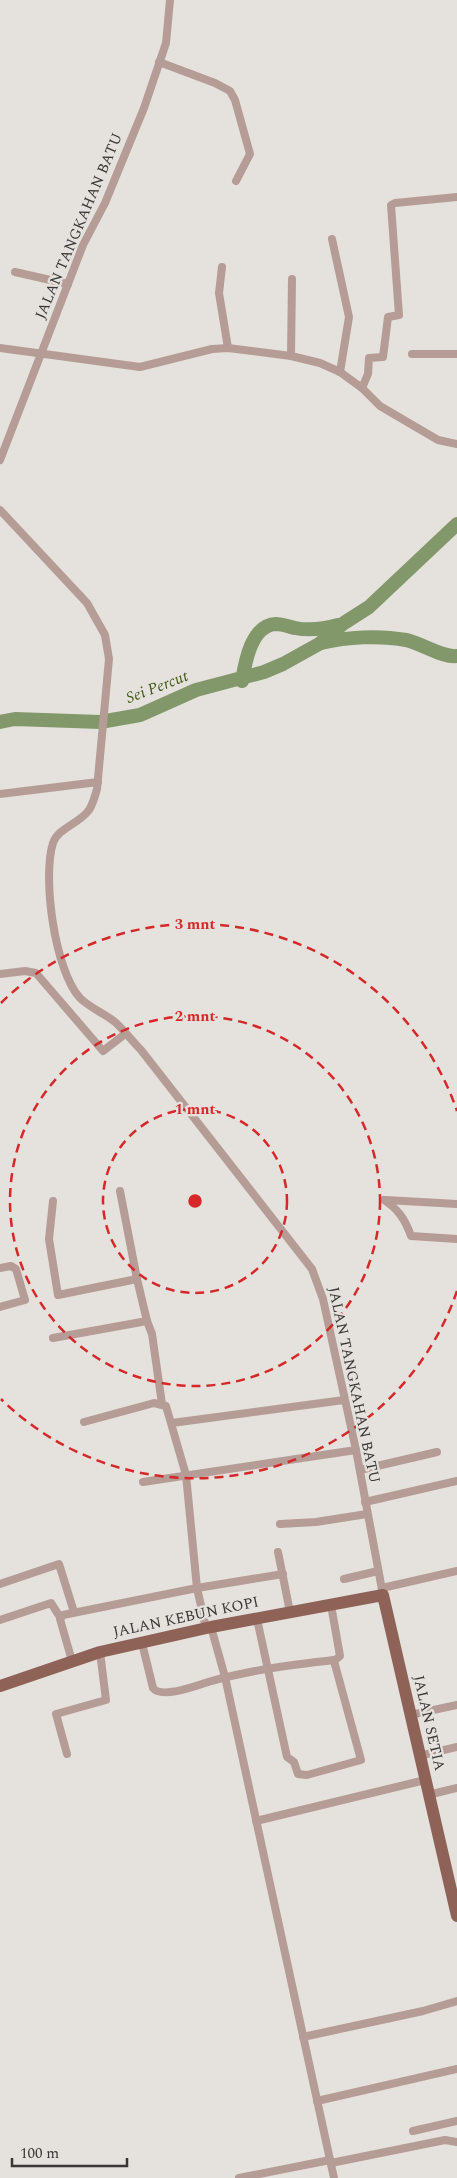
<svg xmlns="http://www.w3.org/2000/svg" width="457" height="2178" font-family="Spectral,serif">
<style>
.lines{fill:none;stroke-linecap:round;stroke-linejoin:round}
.river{stroke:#82986a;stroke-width:14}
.minor{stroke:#b69c96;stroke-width:8}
.primary{stroke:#8e6257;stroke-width:12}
.ring{fill:none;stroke:#d62828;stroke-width:2.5;stroke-dasharray:9 6}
.labels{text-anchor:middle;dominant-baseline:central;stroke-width:4.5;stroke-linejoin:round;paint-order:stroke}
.street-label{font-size:15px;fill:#393736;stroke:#e5e1dd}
.water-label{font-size:16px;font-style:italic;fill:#3e5912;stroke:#e5e1dd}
.centre{fill:#d62828;stroke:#e5e1dd;stroke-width:2.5}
.ring-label{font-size:15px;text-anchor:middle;font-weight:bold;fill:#d62828;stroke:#e5e1dd;stroke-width:4.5;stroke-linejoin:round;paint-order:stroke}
</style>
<rect width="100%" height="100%" fill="#e5e1dd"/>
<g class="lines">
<g class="river">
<path d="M321,643C347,637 379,635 406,640C421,643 443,658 457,656"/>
<path d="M242,681C245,663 251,625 276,624C283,624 289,627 295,628C310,631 324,629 338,625"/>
<polyline points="0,722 15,719 100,722 140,715 196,690 264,672 283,664 319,644 344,623 369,607 457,524"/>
</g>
<g class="minor">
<polyline points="159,62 215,83 230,91 235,100 250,154 236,181"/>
<polyline points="332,239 349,317 340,372"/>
<polyline points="222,267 219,293 228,348"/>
<polyline points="15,272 68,284"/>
<polyline points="0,348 140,367 212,349 228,348 291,356 320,363 340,372 362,388 380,406 438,440 457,444"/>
<polyline points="412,354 457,354"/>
<polyline points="291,356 292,279"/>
<polyline points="362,388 368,374 369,358 383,357 388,317 399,315 391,205 395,203 457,197"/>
<polyline points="0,460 83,245 105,203 144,108 166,43 170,0"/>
<path d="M0,510L87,603L105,635L109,659L97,789C95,796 93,804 89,810C79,824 58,828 53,843C42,878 55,971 80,998C90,1008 104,1013 115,1022C124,1030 132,1041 141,1050L312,1269L323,1299L356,1450L383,1595"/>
<polyline points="0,794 98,782"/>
<polyline points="0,974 25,971 36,973 103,1051 125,1034"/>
<polyline points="120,1191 137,1279 147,1321 152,1334 162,1404"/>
<path d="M384,1200C398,1209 405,1219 411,1236L457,1239"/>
<polyline points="386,1200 457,1204"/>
<polyline points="53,1201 49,1239 58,1295 137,1279"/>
<polyline points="0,1268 11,1266 16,1269 25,1300 0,1307"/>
<polyline points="53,1338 147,1321"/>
<polyline points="84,1422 154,1403 166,1406 186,1475 197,1588 206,1628"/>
<polyline points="172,1423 344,1400"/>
<polyline points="360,1470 437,1452"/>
<polyline points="143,1482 356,1450"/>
<polyline points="365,1502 457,1481"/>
<polyline points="280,1524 316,1522 367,1514"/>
<polyline points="278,1552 290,1612"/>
<polyline points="344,1579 378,1571"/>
<polyline points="0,1584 59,1564 74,1612"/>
<polyline points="382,1588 457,1571"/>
<polyline points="257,1619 287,1757 294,1762 298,1774 307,1775 361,1760 334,1661 340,1656 331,1605"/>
<polyline points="0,1620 51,1603 60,1617"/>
<polyline points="211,1627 225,1677 334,2178"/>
<path d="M142,1643L153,1688C161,1699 196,1686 208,1682C249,1670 291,1665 334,1660"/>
<polyline points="72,1661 60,1619 63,1615 197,1588 283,1574"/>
<polyline points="410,1715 457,1705"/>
<polyline points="67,1754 56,1714 106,1700 100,1652"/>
<polyline points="419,1756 457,1747"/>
<polyline points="428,1795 457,1788"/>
<polyline points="256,1821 425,1780"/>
<polyline points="303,2037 423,2011 457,2001"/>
<polyline points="317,2101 457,2069"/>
<polyline points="413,2131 457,2121"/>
<polyline points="331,2163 445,2140 457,2142"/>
<polyline points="239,2178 330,2160"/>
</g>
<polyline class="primary" points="0,1686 100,1652 211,1627 383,1595 457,1916"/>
</g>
<g class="ring">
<circle cx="195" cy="1201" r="92"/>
<circle cx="195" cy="1201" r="185"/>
<path d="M457 1291A277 277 0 0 1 1 1399M1 1003A277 277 0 0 1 457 1111"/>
</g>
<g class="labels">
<g class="street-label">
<text transform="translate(79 226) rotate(-67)">JALAN TANGKAHAN BATU</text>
<text transform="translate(354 1385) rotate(78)">JALAN TANGKAHAN BATU</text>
<text transform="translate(186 1617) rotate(-12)">JALAN KEBUN KOPI</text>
<text transform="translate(429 1723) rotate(77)">JALAN SETIA</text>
</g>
<g class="water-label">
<text transform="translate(157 687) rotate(-21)">Sei Percut</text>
</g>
</g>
<circle cx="195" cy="1201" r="8" class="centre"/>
<g class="ring-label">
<text x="195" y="929">3 mnt</text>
<text x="195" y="1021">2 mnt</text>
<text x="195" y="1114">1 mnt</text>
</g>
<path d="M12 2158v8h115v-8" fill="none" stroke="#393736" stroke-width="2.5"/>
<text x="20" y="2158" font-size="15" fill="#393736" stroke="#e5e1dd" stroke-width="4" paint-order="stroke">100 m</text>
</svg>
